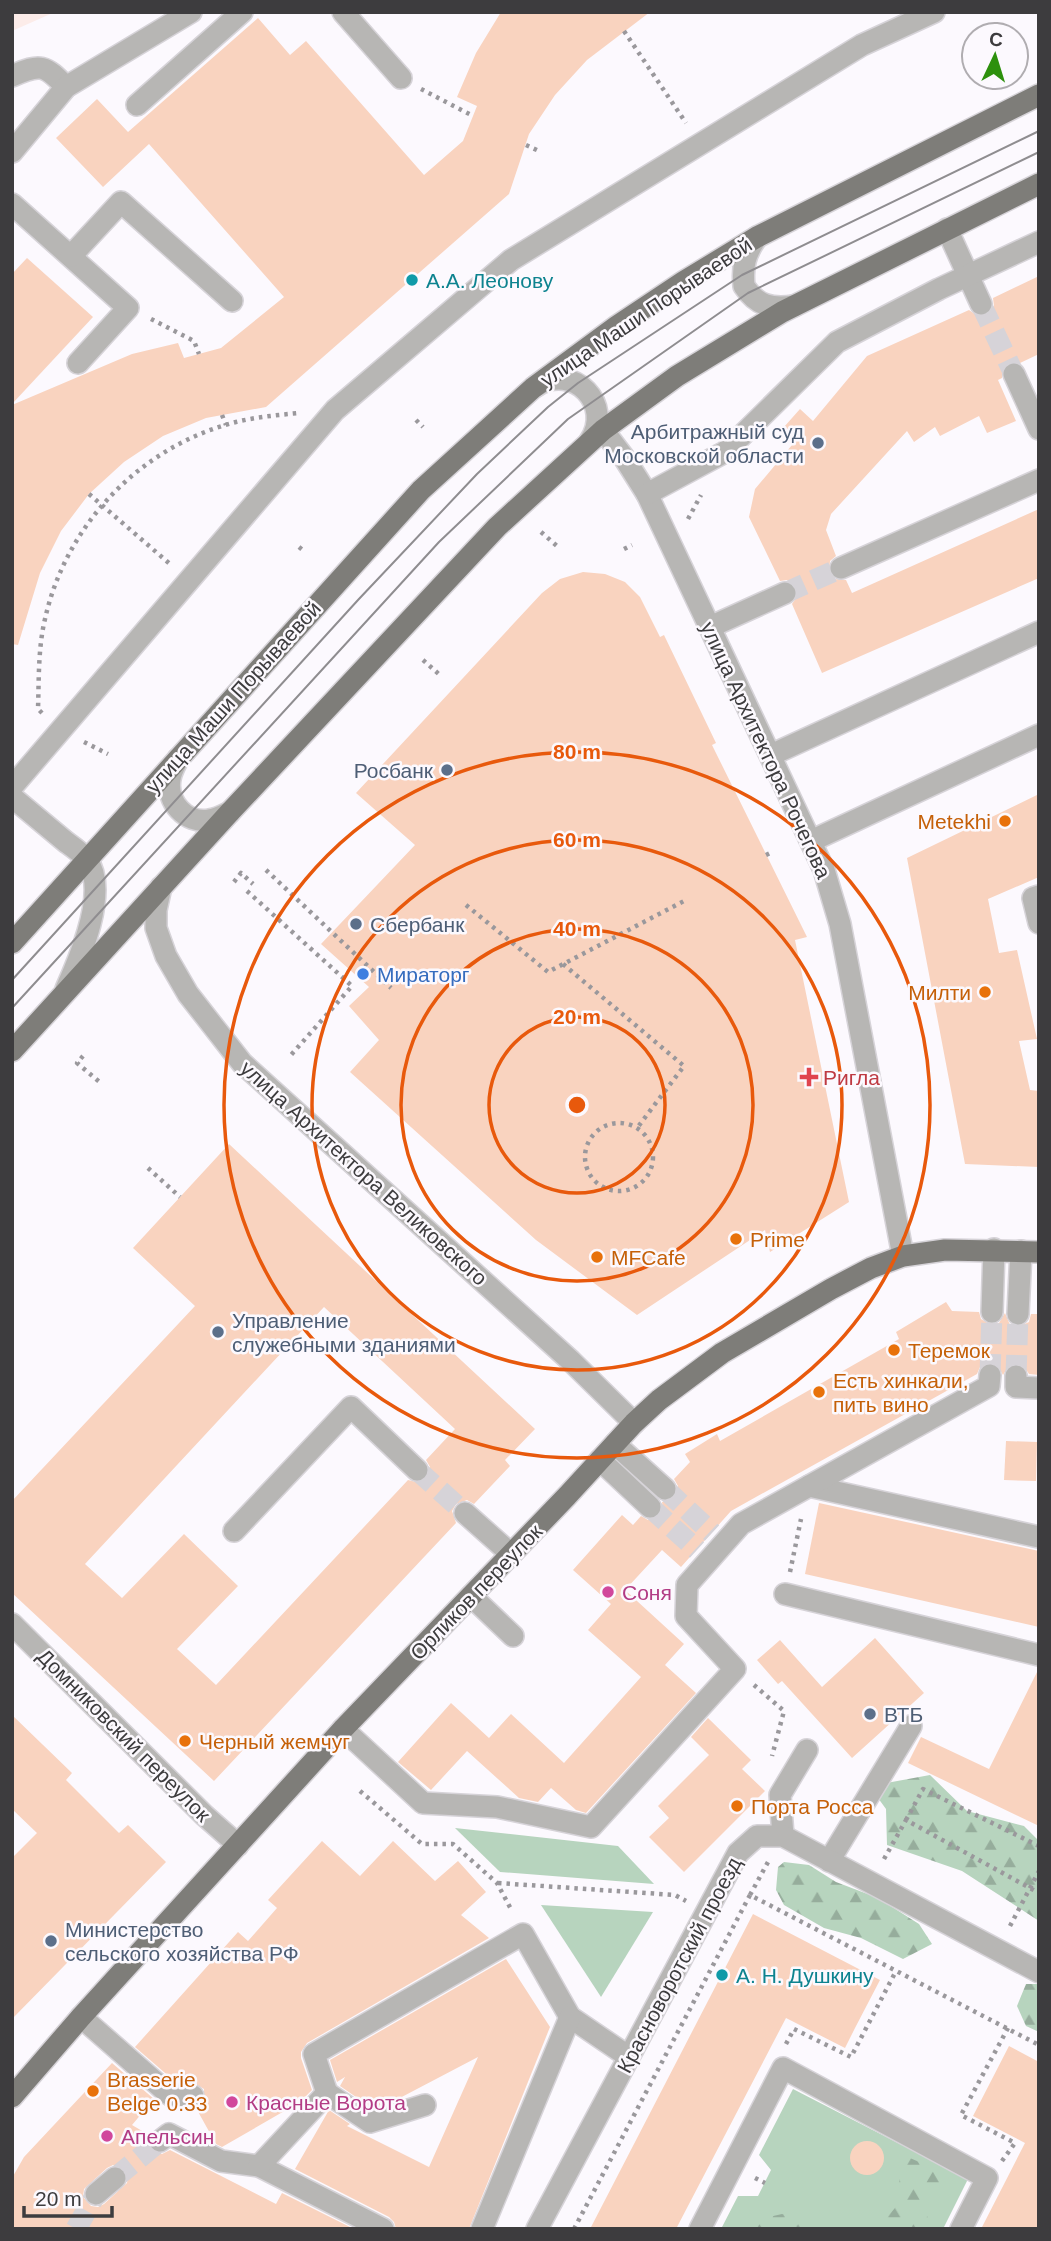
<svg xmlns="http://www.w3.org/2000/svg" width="1051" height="2241" font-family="Arial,sans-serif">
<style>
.education{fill:#fcece9}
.green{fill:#b7d4be}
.forest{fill:url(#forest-firs)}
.building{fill:#f9d3bf;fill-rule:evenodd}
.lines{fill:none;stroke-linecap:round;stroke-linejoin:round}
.minor-tunnel{stroke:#d6d3d8;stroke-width:21;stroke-dasharray:21 10;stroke-linecap:butt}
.minor-casing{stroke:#d6d3d8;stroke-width:24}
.major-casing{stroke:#d6d3d8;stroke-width:24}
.path{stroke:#9a989c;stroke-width:4.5;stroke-dasharray:3.5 5;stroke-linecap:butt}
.minor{stroke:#b7b6b4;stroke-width:21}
.major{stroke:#7e7d79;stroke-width:21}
.tram{stroke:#8f8d90;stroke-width:2}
.ring{fill:none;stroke:#e8590c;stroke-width:3.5}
.culture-dot{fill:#0f9aa8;stroke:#fcf9fe;stroke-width:2.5}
.service-dot{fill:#5c6f8a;stroke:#fcf9fe;stroke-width:2.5}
.food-dot{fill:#e8710a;stroke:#fcf9fe;stroke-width:2.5}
.shop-dot{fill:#3f7fe0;stroke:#fcf9fe;stroke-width:2.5}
.health-dot{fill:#e0444e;stroke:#fcf9fe;stroke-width:2.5}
.hotel-dot{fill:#d1479c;stroke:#fcf9fe;stroke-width:2.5}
.labels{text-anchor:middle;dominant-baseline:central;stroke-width:5;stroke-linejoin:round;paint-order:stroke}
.culture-label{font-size:21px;fill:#0d838f;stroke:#fcf9fe;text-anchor:start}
.street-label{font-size:21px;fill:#3d3c3e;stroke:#fcf9fe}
.service-label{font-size:21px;fill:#4e5e75;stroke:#fcf9fe;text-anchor:start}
.food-label{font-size:21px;fill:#c56008;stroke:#fcf9fe;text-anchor:start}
.shop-label{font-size:21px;fill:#366cbe;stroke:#fcf9fe;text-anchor:start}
.health-label{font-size:21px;fill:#be3a42;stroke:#fcf9fe;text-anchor:start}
.hotel-label{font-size:21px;fill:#b23c85;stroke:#fcf9fe;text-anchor:start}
.centre{fill:#e8590c;stroke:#fcf9fe;stroke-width:3.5}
.ring-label{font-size:21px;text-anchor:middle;font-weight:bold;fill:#e8590c;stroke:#fcf9fe;stroke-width:5;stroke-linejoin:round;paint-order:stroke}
</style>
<defs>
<pattern id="forest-firs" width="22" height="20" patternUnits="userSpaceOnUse" patternTransform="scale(1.75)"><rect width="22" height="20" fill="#b7d4be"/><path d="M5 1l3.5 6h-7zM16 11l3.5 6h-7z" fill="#96ad9c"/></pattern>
</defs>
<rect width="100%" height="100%" fill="#fcf9fe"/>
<polygon class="education" points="12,12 55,12 12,31"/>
<g class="green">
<polygon points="455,1828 618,1846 654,1884 500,1872"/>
<polygon points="541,1905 653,1912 601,1997"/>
<polygon points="793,2089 968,2179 943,2229 721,2229 738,2196 758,2196 771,2170 759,2155"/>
</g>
<g class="forest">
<polygon points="930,1775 967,1811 1024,1826 1039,1841 1039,1921 962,1871 887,1845 886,1809 878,1798 881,1784"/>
<polygon points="784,1862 809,1865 836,1882 878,1898 919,1924 932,1944 903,1959 861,1938 824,1928 784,1905 776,1890 778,1867"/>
<polygon points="1026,1984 1039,1984 1039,2032 1026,2026 1017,2006"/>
<polygon points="903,2155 933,2168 946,2186 927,2189 921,2204 931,2224 930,2229 881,2229 882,2223 901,2201 898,2167"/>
<polygon points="782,2214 812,2218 824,2229 740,2229 755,2220"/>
</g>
<g class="building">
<polygon points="501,12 650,12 587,60 555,95 529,134 509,194 266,407 206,418 163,436 124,462 89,494 61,531 40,573 18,645 12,644 12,405 132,354 178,343 184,358 221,348 284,297 149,144 103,187 56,138 97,99 128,132 258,18 290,55 306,41 424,175 463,141 477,106 457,97 476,53"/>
<polygon points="27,258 93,317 12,404 12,274"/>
<polygon points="1039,276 1039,354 1020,363 1008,362 1003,367 1002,378 998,380 1016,421 987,433 979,416 940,436 935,427 914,442 907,431 831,514 826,530 836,556 830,561 829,573 834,579 846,580 852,593 1039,509 1039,578 822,673 792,604 798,595 797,587 787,580 780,581 749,517 755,489 797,439 784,427 800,409 813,421 867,356 969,310 979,317 987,316 994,306 993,298"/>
<polygon points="583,572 605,574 625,582 640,597 660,637 664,635 716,743 712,745 807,937 795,940 849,1202 770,1252 765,1230 637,1315 536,1240 350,1072 379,1040 349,1006 369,987 321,944 415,845 356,793 542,593 560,579"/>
<polygon points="1039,794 1039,877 988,899 999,953 1017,950 1037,1039 1019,1041 1030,1090 1039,1091 1039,1167 965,1164 907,858"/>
<path d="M229,1144L535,1429L505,1460L510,1466L474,1504L467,1500L456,1504L452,1511L456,1523L214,1781L12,1593V1501L195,1306L133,1248ZM324,1307L455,1429L426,1460L430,1467L427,1479L420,1483L408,1480L216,1685L177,1649L238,1586L184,1534L122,1598L85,1564Z"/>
<polygon points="946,1302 952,1311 979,1312 981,1319 991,1325 999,1323 1005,1313 1010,1325 1018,1327 1029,1322 1031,1314 1039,1314 1039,1375 1029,1374 1023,1365 1015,1363 1009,1365 1003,1375 997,1364 985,1363 980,1367 977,1374 731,1511 681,1567 662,1550 625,1590 684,1644 665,1665 696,1693 586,1813 576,1810 551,1788 538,1802 519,1798 467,1751 431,1790 398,1762 451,1703 489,1738 511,1714 564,1763 641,1677 588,1630 611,1604 573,1570 622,1515 633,1525 641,1516 648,1520 659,1516 663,1509 662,1502 670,1501 678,1492 678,1486 674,1479 690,1462 685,1454 717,1434 720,1441 899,1339 896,1332"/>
<polygon points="1006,1441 1037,1442 1036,1481 1004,1480"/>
<polygon points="819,1503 1039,1551 1039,1627 805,1574"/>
<polygon points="875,1638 924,1693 852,1758 782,1681 778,1684 757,1660 780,1640 822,1687"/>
<polygon points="1039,1668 1039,1826 908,1763 921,1737 989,1769"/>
<polygon points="12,1715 72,1773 66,1780 119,1833 128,1825 166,1862 12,2019 12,1858 37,1833 12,1809"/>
<polygon points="708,1718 751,1760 742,1769 765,1791 684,1872 649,1837 669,1818 658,1806 709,1755 691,1737"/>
<polygon points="322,1841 360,1876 393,1841 435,1881 458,1861 486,1892 461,1915 489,1938 307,2043 301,2052 301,2058 312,2090 300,2102 222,2147 216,2144 196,2108 204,2102 204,2089 194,2083 181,2082 176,2073 172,2079 135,2047 238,1932 248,1941 277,1908 268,1900"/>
<polygon points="753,1914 880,1980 855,2028 845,2048 786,2018 676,2229 590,2229"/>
<polygon points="506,1959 550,2027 469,2229 396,2229 394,2222 389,2217 295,2169 329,2110 350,2124 347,2126 429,2167 478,2057 396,2100 372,2108 340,2086 345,2077 337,2082 330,2060"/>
<polygon points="1009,2046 1039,2062 1039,2229 981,2229 1025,2143 973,2116"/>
<path d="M112,2063L154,2099L132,2125L149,2135L147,2143L154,2153L162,2154L170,2150L276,2204L282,2193L354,2229H12V2178L24,2157ZM113,2165L125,2170L128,2176L127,2183L104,2204L98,2207L91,2206L83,2197L84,2189L107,2168Z"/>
<circle cx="867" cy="2158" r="17"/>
</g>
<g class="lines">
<g class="minor-tunnel">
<polyline points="981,304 1014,374"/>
<polyline points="785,593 841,568"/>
<polyline points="990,1375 992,1312"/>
<polyline points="1016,1376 1018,1314"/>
<polyline points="417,1470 465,1513"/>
<polyline points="665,1489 712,1533"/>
<polyline points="650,1507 697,1550"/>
<polyline points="115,2178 160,2141"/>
<polyline points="76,2229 96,2194"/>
</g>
<defs>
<g id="minor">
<polyline points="343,12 401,78"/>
<path d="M12,76C41,63 45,65 66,87"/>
<polyline points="137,105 242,12"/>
<polyline points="12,152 66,87 191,12"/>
<polyline points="12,204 128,308 78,363"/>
<polyline points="947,229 981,304"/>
<path d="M757,237C745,254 742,266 744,286C757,306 771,309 794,306"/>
<polyline points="71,256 121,202 232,301"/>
<polyline points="1014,374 1039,429"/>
<path d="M536,386C574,362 614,405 590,441"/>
<polyline points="603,430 625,459 647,494 824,870 840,924 903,1256"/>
<polyline points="647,494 725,452 837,342 939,289 1039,242"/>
<polyline points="841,568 1039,480"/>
<polyline points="710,627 785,593"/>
<polyline points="771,755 1039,632"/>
<path d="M178,759C175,765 171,772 170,779C166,802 186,824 209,820C217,819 224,815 230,812"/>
<polyline points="12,787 335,410 511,260 862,45 934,12"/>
<path d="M12,797C30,812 48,827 66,842C73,847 82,853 87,860C109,890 80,958 66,989"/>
<polyline points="811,841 1039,735"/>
<polyline points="161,887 156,910 156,928 166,956 188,994 242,1063 571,1361 634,1423"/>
<polyline points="1039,896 1033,898 1039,923"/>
<polyline points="992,1312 994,1249"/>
<polyline points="1018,1314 1021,1251"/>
<polyline points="1016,1376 1016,1387 1039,1388"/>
<polyline points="615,1444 665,1489"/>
<polyline points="600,1460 650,1507"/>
<polyline points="809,1486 1039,1537"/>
<polyline points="465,1513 511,1554"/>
<polyline points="234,1531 351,1407 417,1470"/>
<polyline points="785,1594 1039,1655"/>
<polyline points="471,1596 513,1636"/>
<polyline points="12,1624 204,1815 238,1845"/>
<polyline points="343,1729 423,1803 497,1807 591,1827 735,1669 686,1616 687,1585 741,1524 989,1386 990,1375"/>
<polyline points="783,1836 780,1795 807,1750"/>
<polyline points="829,1861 911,1726"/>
<polyline points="81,2017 170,2095 193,2096"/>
<polyline points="327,2093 370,2122 425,2105"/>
<polyline points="160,2141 169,2134 221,2161 259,2166 383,2229"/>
<polyline points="259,2166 327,2093 314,2054 523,1934 570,2017 629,2057"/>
<polyline points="96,2194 115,2178"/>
<polyline points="482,2229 570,2017"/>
<polyline points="537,2229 738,1853 757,1836 783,1836 1039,1972"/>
<polyline points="700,2229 783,2068 987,2178 961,2229"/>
</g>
<g id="major">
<polyline points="12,943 421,490 533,388 617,326 683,282 757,237 1039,95"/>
<polyline points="12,1051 230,812 497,527 603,430 677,376 782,312 1039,184"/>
<polyline points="12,2097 81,2017 343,1729 567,1496 634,1423 659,1400 722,1353 831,1289 871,1268 903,1256 945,1250 1039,1252"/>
</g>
</defs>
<use href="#minor" class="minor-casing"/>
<use href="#major" class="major-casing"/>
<g class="path">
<polyline points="624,31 686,123"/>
<polyline points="421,89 473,116"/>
<polyline points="526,145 541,152"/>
<polyline points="151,319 194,341 199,354"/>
<polyline points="222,415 226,425"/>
<polyline points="416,420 423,427"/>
<polyline points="89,494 170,564"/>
<polyline points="688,519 701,495"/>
<polyline points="541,532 557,546"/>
<polyline points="299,547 305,552"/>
<polyline points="624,549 632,545"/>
<polyline points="423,660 441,676"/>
<path d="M42,713L38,709C39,679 38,648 45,619C66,524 141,446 236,422C256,417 278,415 299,413"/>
<polyline points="84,742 108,754"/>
<polyline points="766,855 772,852"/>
<polyline points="266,870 391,988"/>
<polyline points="234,882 241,873 253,884"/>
<polyline points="247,891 352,986 291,1055"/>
<polyline points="466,905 548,972 684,901"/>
<polyline points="563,964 684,1066 637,1128"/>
<polyline points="83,1056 77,1063 102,1084"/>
<circle cx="619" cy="1157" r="34"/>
<polyline points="148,1168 180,1197"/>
<polyline points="790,1572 801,1519"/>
<polyline points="754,1685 784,1711 772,1756"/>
<polyline points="360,1791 422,1844 453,1844 497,1883 512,1911"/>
<polyline points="906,1820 923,1789 1039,1846"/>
<polyline points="884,1859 906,1820 1039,1893"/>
<polyline points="498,1883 675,1895 686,1901"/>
<polyline points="750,1895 768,1862"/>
<polyline points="1010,1926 1039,1871"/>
<polyline points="786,2044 794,2029 851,2057 896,1971"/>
<polyline points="1002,2161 1015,2143 961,2115 1008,2028"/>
<polyline points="755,2178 765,2183"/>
<polyline points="574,2229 750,1895 1039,2045"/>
</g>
<use href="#minor" class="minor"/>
<use href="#major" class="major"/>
<g class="tram">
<polyline points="12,980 358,600 477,474 548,407 578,383 742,275 1039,131"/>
<polyline points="12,1008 439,542 568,419 748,293 1039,152"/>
</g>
</g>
<g class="ring">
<circle cx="577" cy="1105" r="88"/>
<circle cx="577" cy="1105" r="176"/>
<circle cx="577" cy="1105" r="265"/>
<circle cx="577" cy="1105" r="353"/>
</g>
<g class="culture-dot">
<circle cx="412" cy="280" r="7"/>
<circle cx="722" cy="1975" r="7"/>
</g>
<g class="service-dot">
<circle cx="818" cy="443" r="7"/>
<circle cx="447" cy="770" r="7"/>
<circle cx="356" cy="924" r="7"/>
<circle cx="218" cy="1332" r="7"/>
<circle cx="870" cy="1714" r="7"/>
<circle cx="51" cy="1941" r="7"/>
</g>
<g class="food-dot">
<circle cx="1005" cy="821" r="7"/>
<circle cx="985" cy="992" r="7"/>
<circle cx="736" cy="1239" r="7"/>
<circle cx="597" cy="1257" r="7"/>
<circle cx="894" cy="1350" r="7"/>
<circle cx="819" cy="1392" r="7"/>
<circle cx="185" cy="1741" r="7"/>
<circle cx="737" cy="1806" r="7"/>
<circle cx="93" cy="2091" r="7"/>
</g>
<circle class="shop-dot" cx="363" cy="974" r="7"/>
<path class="health-dot" d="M805.5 1066.5h7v7h7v7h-7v7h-7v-7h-7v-7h7z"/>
<g class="hotel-dot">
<circle cx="608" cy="1592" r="7"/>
<circle cx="232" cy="2102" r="7"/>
<circle cx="107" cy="2136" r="7"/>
</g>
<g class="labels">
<g class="culture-label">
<text x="426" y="280">А.А. Леонову</text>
<text x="736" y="1975">А. Н. Душкину</text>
</g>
<g class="street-label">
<text transform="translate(646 312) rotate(-34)">улица Маши Порываевой</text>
<text transform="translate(233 697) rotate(-48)">улица Маши Порываевой</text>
<text transform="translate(766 750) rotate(65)">улица Архитектора Рочегова</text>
<text transform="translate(364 1173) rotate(42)">улица Архитектора Великовского</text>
<text transform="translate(476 1592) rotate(-46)">Орликов переулок</text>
<text transform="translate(124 1735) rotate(45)">Домниковский переулок</text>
<text transform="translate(679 1965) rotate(-62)">Красноворотский проезд</text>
</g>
<g class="service-label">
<text x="804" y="431" text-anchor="end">Арбитражный суд<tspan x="804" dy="24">Московской области</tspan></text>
<text x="433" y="770" text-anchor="end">Росбанк</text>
<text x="370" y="924">Сбербанк</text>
<text x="232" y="1320">Управление<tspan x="232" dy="24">служебными зданиями</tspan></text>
<text x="884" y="1714">ВТБ</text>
<text x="65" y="1929">Министерство<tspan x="65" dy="24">сельского хозяйства РФ</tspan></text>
</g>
<g class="food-label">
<text x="991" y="821" text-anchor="end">Metekhi</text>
<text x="971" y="992" text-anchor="end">Милти</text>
<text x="750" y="1239">Prime</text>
<text x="611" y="1257">MFCafe</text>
<text x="908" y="1350">Теремок</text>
<text x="833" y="1380">Есть хинкали,<tspan x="833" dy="24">пить вино</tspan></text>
<text x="199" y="1741">Черный жемчуг</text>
<text x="751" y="1806">Порта Росса</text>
<text x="107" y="2079">Brasserie<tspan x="107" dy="24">Belge 0.33</tspan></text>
</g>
<g class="shop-label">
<text x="377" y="974">Мираторг</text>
</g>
<g class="health-label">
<text x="823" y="1077">Ригла</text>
</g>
<g class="hotel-label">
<text x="622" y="1592">Соня</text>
<text x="246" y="2102">Красные Ворота</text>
<text x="121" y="2136">Апельсин</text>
</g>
</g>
<circle cx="577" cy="1105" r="10" class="centre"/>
<g class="ring-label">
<text x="577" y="759">80 m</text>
<text x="577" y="847">60 m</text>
<text x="577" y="936">40 m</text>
<text x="577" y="1024">20 m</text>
</g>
<rect width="1051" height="2241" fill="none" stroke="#3d3c3e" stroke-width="28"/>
<g transform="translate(995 56) rotate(4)"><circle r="33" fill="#fcf9fe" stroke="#b0adb1" stroke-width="2"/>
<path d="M0-5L12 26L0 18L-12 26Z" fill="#2d900d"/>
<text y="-10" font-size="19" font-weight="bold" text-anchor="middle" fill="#3d3c3e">С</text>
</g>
<path d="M24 2206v10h88v-10" fill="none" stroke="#3d3c3e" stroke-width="3.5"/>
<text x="35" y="2206" font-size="21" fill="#3d3c3e" stroke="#fcf9fe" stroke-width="5" paint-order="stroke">20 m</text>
</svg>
